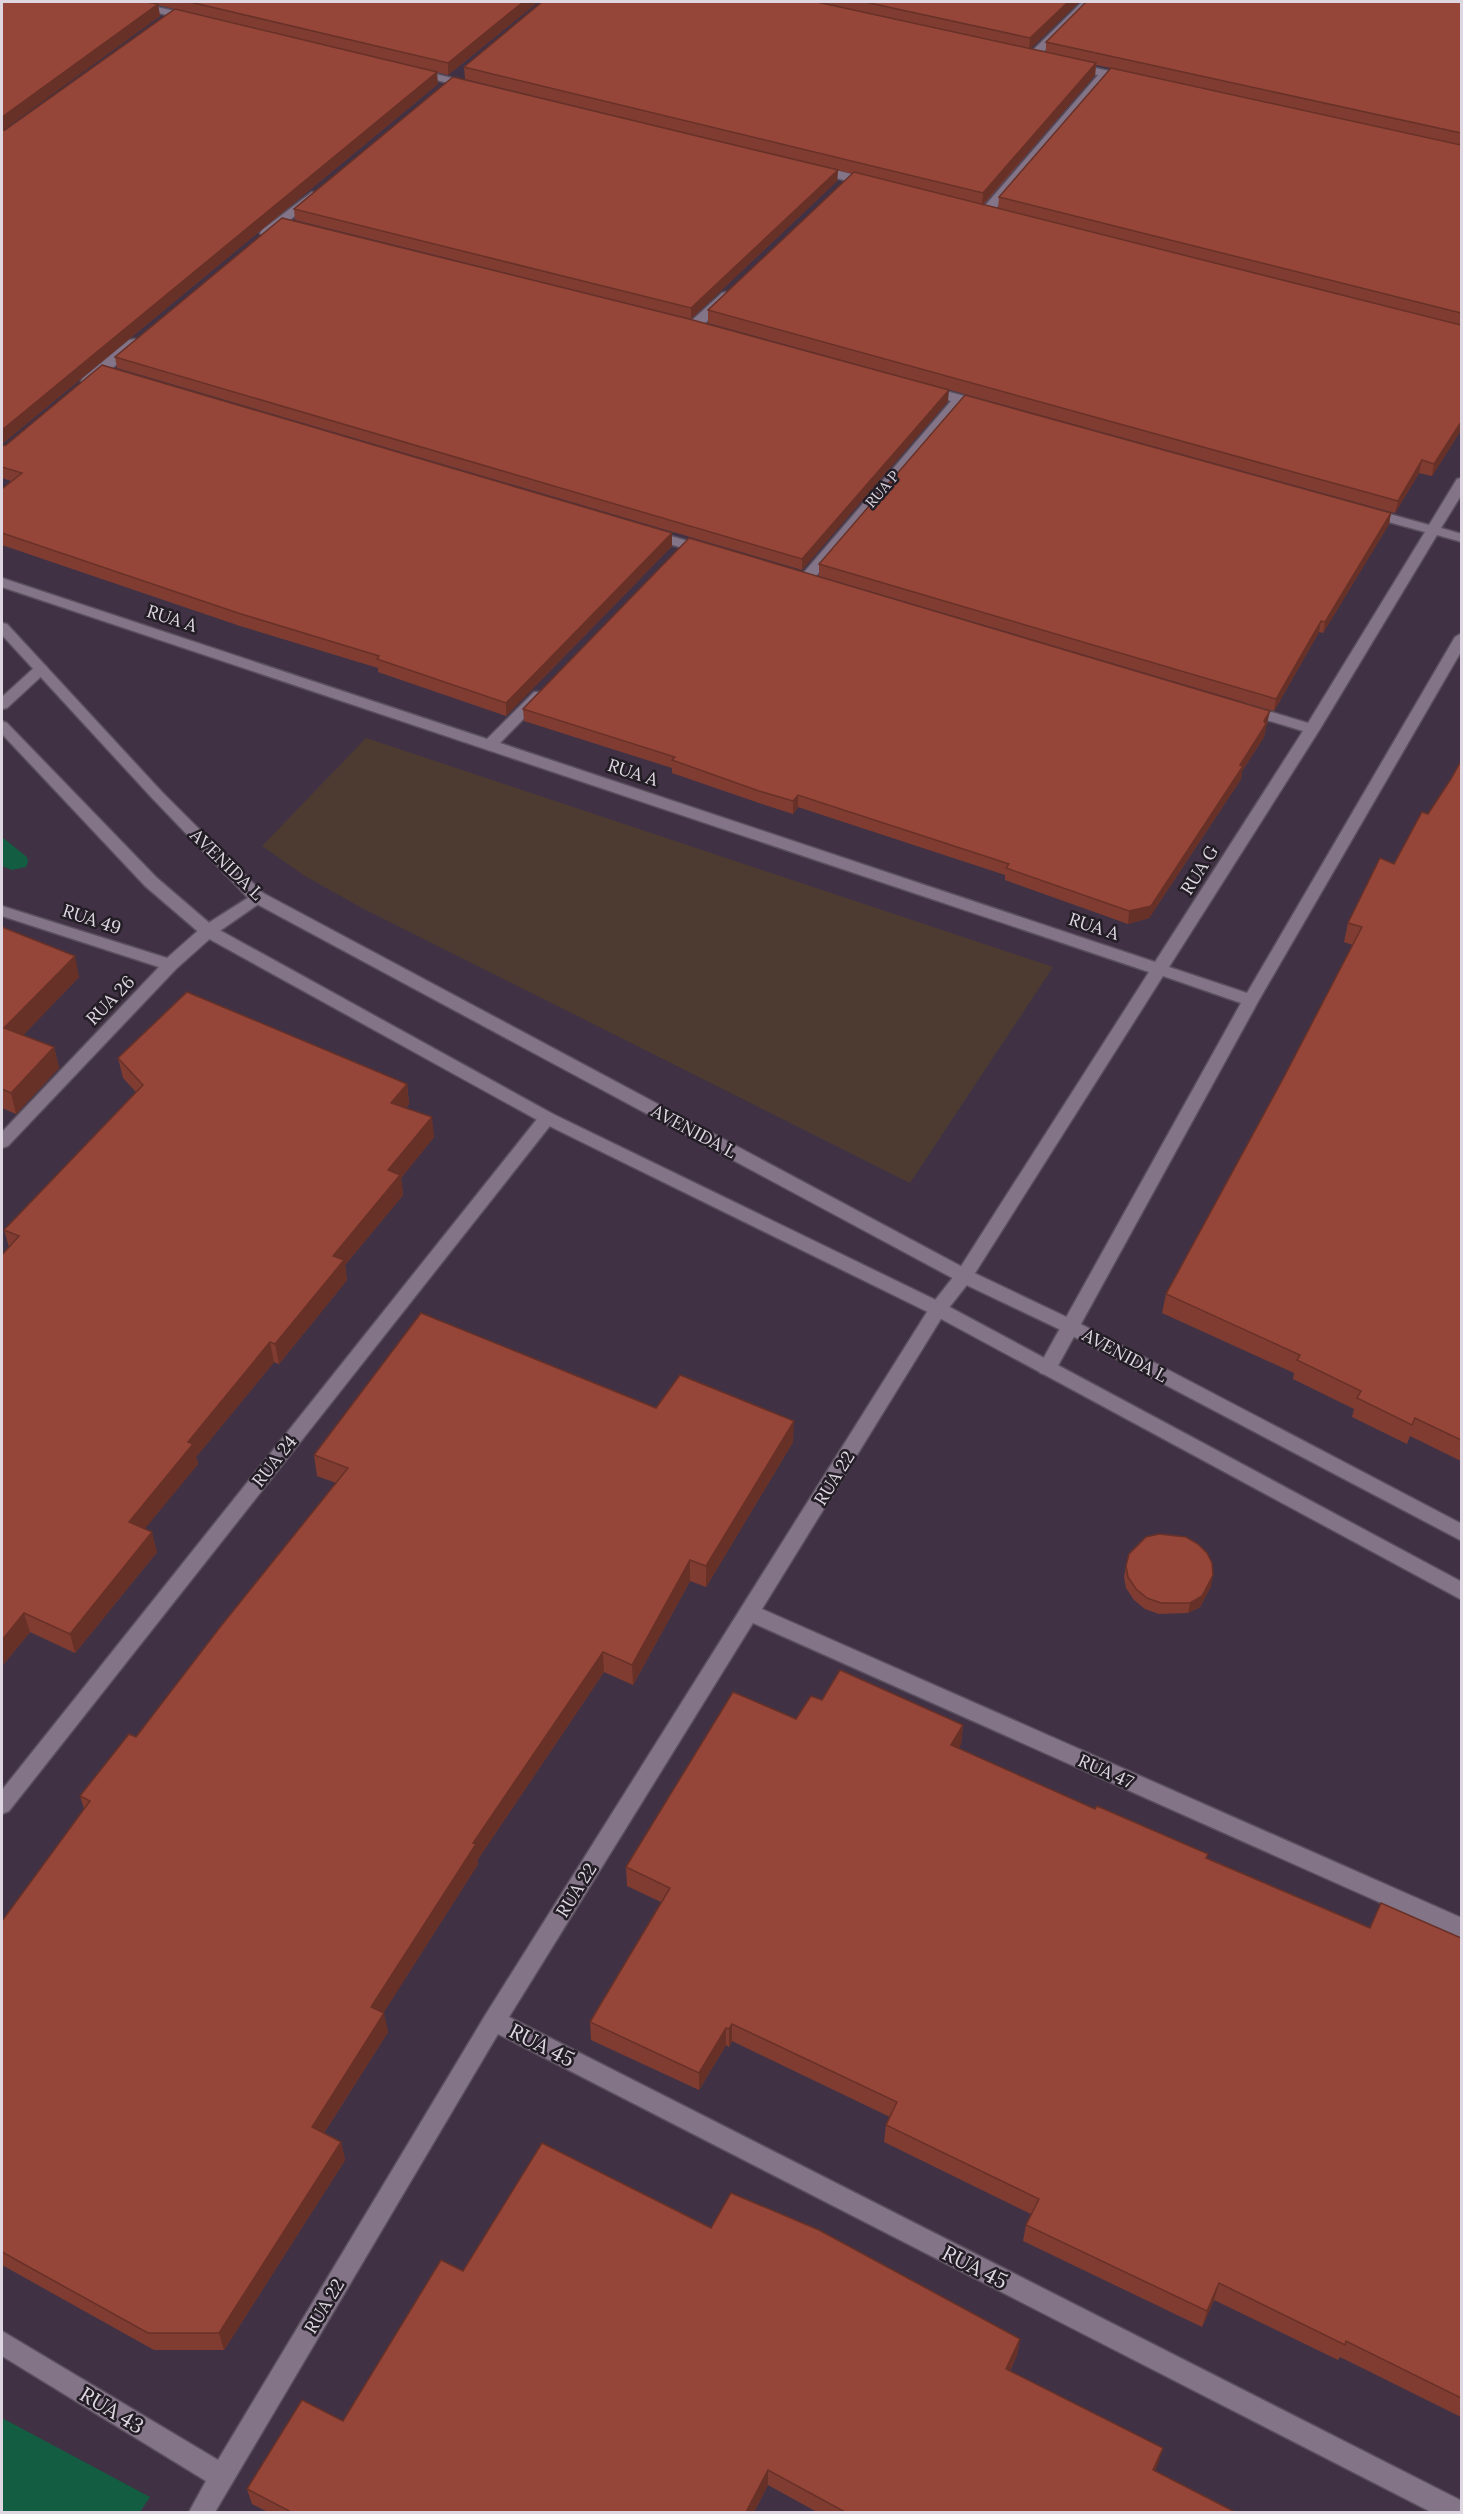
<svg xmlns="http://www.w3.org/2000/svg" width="1463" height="2514" font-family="Lora,serif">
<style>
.medical{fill:#4d3b32}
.green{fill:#135d42}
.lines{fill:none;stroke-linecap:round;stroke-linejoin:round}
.minor-casing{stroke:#5a4f5d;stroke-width:3}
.tertiary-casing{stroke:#5a4f5d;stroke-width:3}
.minor{fill:#837488;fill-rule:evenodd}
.tertiary{fill:#837488;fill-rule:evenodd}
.wall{fill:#803c31;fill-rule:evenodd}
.shaded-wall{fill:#683128}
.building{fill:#954639;stroke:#683128;stroke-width:1.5}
.labels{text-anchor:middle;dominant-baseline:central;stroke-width:5;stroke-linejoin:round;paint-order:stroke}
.far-street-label{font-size:15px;fill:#ded6e1;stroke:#231d25}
.street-label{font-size:18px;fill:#ded6e1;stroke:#231d25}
.near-street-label{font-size:21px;fill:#ded6e1;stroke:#231d25}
</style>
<rect width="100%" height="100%" fill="#403244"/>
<polygon class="medical" points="366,738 1053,967 910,1183 360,907 305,876 262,846"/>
<g class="green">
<polygon points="2,837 27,857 28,862 26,867 12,870 2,866"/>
<polygon points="2,2418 150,2497 140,2512 2,2512"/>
</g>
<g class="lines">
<defs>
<g id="minor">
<polygon points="117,2 135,2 197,16 199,18 193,21 119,4"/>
<polygon points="1082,2 1094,2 1037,58 1029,58 1029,54"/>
<polygon points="1073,63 1132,76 1134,78 1128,81 1109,77 990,215 982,215 982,209 1098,75 1069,68 1067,66"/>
<polygon points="415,69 477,84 479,86 473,89 411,74 409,72"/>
<polygon points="815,165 876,180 878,183 872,187 811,172 809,169"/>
<polygon points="312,192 318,196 316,199 270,236 262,236 260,233 262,230"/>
<polygon points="726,292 732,296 730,299 700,328 690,328 689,325 690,322 722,293"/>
<polygon points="134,339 139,340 140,343 139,346 93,384 83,384 81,381 83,378 129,340"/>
<polygon points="926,386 988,402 990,405 983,409 963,404 810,583 800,583 798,580 800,577 951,401 921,393 919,390"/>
<polygon points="1462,478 1462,494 1441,528 1462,534 1462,542 1437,535 1320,729 1169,967 1247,993 1455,637 1462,633 1462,650 1259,1000 1054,1373 1047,1375 1040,1373 1038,1368 1241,1003 1163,976 970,1281 944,1314 762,1609 1462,1918 1462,1939 753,1623 509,2017 1462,2501 1462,2512 1431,2512 498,2034 215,2512 189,2512 206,2481 2,2356 2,2331 218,2460 486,2014 932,1304 958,1271 1149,972 2,587 2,578 487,739 534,692 544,692 546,695 544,698 500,743 1155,962 1303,731 1240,712 1238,709 1245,704 1308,723 1425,532 1363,515 1361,512 1368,508 1429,525 1457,479"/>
<polygon points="650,530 712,548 714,551 707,555 645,537 643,534"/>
<polygon points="41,665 46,666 48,669 46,672 7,708 2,709 2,697 36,666"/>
<polygon points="257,892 263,893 265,897 263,901 214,935 176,969 8,1146 2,1148 2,1132 159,967 2,916 2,906 167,958 202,927"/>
<polygon points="547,1112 553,1114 556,1118 553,1122 9,1811 2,1814 2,1790 541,1114"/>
</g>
<g id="tertiary">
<polygon points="2,623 7,624 162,792 263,893 970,1271 1075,1321 1462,1524 1462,1541 1063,1331 958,1281 251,901 152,798 2,635"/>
<polygon points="2,721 7,723 157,878 214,927 553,1114 944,1304 1462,1582 1462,1600 932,1314 541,1122 202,935 145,886 2,734"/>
</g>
</defs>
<use href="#minor" class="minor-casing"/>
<use href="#tertiary" class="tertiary-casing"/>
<use href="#minor" class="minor"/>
<use href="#tertiary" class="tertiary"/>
</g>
<g class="wall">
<path d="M2,2H538L448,75L332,47L438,84L2,444ZM158,5L174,9L5,130H2L160,16Z"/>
<path d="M542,2H1079L1030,49L1046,52V42L1461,2V430L1432,476L1419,473L1395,513L708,323V310L853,174L465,79L464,67ZM1096,65L1111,68L999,197L998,209L983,205L1095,75Z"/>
<polygon points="838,170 837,181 691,319 295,220 294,209"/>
<polygon points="115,357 948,401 802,570 117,368"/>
<polygon points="2,446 672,533 672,546 506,716 378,672 378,668 240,626 2,545 2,489 11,481 2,478"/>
<polygon points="1391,513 1389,524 1323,633 1319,632 1274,711 819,576 819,564"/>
<polygon points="523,709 1268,723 1266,726 1264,737 1242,771 1241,779 1149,918 1128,924 1005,880 1005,875 798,807 793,814 759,803 672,773 672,768 524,721"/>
<polygon points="1461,761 1461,1461 1410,1436 1407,1444 1352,1417 1354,1409 1293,1379 1294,1373 1162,1313 1166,1294 1284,1077 1353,945 1344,942 1348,923 1394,864 1451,779"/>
<polygon points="2,927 79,977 23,1035 54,1047 59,1068 16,1114 2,1108"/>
<polygon points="118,1058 407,1084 409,1104 406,1108 434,1137 401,1178 403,1195 345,1265 347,1280 279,1364 274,1362 196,1457 198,1464 144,1529 157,1552 75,1653 30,1632 2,1666 2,1255 9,1247 4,1230 136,1092 123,1078"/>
<polygon points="656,1408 793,1442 706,1587 690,1581 633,1685 604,1672 478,1859 478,1864 383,2013 388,2032 324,2133 341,2142 345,2160 224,2350 154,2350 2,2265 2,1921 84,1809 80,1796 136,1737 336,1483 317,1476 314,1455"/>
<polygon points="1126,1566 1211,1586 1200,1607 1188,1613 1159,1614 1145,1609 1134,1600 1126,1588 1124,1577"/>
<polygon points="822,1700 963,1725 961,1744 958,1749 1207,1858 1370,1928 1461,1938 1461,2417 1340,2357 1338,2360 1214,2300 1202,2327 1023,2241 1026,2225 1031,2214 884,2142 886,2125 890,2117 732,2041 729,2047 726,2045 699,2090 591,2040 590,2022 661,1902 627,1886 626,1867 796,1719"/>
<polygon points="711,2228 1020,2339 1017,2355 1010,2371 1163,2448 1155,2471 1235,2512 817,2512 768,2485 754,2512 268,2512 252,2504 247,2489 343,2421 463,2271"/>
</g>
<g class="shaded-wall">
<polygon points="523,2 538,2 448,75 448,63"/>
<polygon points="1068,2 1079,2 1029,50 1030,38"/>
<polygon points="158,4 160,16 2,131 2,117"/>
<polygon points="1096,63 1095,75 982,205 983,193"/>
<polygon points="437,72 438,84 2,444 2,430"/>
<polygon points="838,170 837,181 691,319 691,308"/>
<polygon points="949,390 948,401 802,570 802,559"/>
<polygon points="1461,422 1461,430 1432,476 1434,464"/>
<polygon points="1422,460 1419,473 1395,513 1398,501"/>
<polygon points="1391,513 1389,524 1323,633 1325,622"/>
<polygon points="672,533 672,546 506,716 506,703"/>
<polygon points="1321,621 1319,632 1274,711 1276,699"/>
<polygon points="1270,711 1264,737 1242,771 1241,779 1149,918 1128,924 1129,911 1240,765"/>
<polygon points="798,795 798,807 793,814 793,801"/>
<polygon points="75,956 79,977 10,1049 4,1028"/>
<polygon points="54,1047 59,1068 16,1114 11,1093"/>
<polygon points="407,1084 409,1104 393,1123 391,1103"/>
<polygon points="432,1117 434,1137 401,1178 403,1195 345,1265 347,1280 279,1364 275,1344 388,1170"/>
<polygon points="270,1342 274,1362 196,1457 198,1464 134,1542 129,1522 188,1442"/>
<polygon points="794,1421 793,1442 706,1587 706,1566"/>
<polygon points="152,1532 157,1552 75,1653 70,1634"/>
<polygon points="690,1560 690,1581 633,1685 632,1665"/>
<polygon points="1213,1575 1211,1586 1200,1607 1188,1613 1190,1603"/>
<polygon points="24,1613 30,1632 2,1666 2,1640"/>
<polygon points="603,1652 604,1672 478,1859 478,1864 375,2026 371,2007 473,1843"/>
<polygon points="963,1725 961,1744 949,1764 951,1745"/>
<polygon points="384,2013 388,2032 316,2145 312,2127"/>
<polygon points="732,2024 732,2041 729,2047 729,2029"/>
<polygon points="726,2028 726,2045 699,2090 699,2073"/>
<polygon points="341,2142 345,2160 224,2350 219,2333"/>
<polygon points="1219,2283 1214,2300 1202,2327 1207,2311"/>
<polygon points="1020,2339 1017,2355 1003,2385 1006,2369"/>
<polygon points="1163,2448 1158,2464 1149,2485 1153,2470"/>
<polygon points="768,2470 768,2485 754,2512 746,2512"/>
</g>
<g class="building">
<polygon points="2,2 146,2 158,4 2,117"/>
<polygon points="190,2 523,2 448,63"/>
<polygon points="542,2 817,2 1096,63 983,193 464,67"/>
<polygon points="865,2 1068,2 1030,38"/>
<polygon points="1086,2 1461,2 1461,133 1046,42"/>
<polygon points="175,9 437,72 2,430 2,130 5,130"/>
<polygon points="1111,68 1461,145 1461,313 999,197"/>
<polygon points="453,77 838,170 691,308 294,209"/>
<polygon points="854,172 1461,325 1461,422 1434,464 1422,460 1398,501 708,310"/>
<polygon points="282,218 689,319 949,390 802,559 115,357"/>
<polygon points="102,365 672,533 506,703 377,659 379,656 238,613 2,533 2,489 22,473 2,467 2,446 6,445"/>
<polygon points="965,395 1391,513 1325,622 1321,621 1276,699 819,564"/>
<polygon points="689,538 1270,711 1264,721 1266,724 1240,765 1243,766 1151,906 1129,911 1006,868 1009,864 798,795 793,801 759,791 672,760 675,757 523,709"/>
<polygon points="1461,761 1461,1440 1415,1418 1412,1425 1357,1398 1361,1391 1297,1360 1300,1355 1166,1294 1284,1077 1362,927 1348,923 1380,858 1394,864 1422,812 1428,814 1451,779"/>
<polygon points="2,927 75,956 4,1028 54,1047 11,1093 2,1089"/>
<polygon points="187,992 407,1084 391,1103 432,1117 388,1170 400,1175 333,1256 344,1260 275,1344 270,1342 188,1442 193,1444 129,1522 152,1532 70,1634 24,1613 2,1640 2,1255 19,1236 4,1230 143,1085 118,1058"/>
<polygon points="421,1313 656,1408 680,1375 794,1421 706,1566 690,1560 632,1665 603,1652 473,1843 476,1844 371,2007 384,2013 312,2127 341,2142 219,2333 148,2333 2,2252 2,1921 90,1801 80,1796 129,1734 136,1737 221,1626 348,1468 314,1455"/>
<polygon points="1159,1534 1186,1537 1198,1544 1207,1553 1212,1563 1213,1575 1202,1596 1190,1603 1161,1603 1147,1598 1136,1589 1128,1577 1126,1566 1129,1554 1146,1537"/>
<polygon points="840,1670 963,1725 951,1745 1095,1809 1097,1806 1208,1854 1206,1858 1370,1928 1381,1903 1461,1938 1461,2398 1346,2341 1345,2345 1219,2283 1207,2311 1026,2225 1039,2199 886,2125 897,2102 732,2024 729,2029 726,2028 699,2073 590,2022 670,1888 626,1867 733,1692 796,1719 811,1696 822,1700"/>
<polygon points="542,2143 711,2228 731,2193 819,2230 1020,2339 1006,2369 1163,2448 1153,2470 1235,2512 845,2512 768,2470 746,2512 291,2512 247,2489 302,2400 343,2421 441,2260 463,2271"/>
</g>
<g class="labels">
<g class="far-street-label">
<text transform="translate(882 489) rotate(-49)">RUA P</text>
</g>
<g class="street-label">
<text transform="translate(172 618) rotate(18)">RUA A</text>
<text transform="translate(633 772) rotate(18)">RUA A</text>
<text transform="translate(227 864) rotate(44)">AVENIDA L</text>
<text transform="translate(1199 870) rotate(-58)">RUA G</text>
<text transform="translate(92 919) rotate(18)">RUA 49</text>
<text transform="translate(1094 926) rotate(18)">RUA A</text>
<text transform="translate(110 1000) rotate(-46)">RUA 26</text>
<text transform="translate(694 1131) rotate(28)">AVENIDA L</text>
<text transform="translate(1125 1355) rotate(28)">AVENIDA L</text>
<text transform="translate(274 1461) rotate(-52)">RUA 24</text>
<text transform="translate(834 1478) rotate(-58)">RUA 22</text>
<text transform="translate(1106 1771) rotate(24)">RUA 47</text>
<text transform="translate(576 1890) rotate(-58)">RUA 22</text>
<text transform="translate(324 2306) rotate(-59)">RUA 22</text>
</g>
<g class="near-street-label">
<text transform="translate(542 2045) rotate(27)">RUA 45</text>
<text transform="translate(975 2267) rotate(27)">RUA 45</text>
<text transform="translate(112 2410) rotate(31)">RUA 43</text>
</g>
</g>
<rect width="1463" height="2514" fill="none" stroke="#ded6e1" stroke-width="6"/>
</svg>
